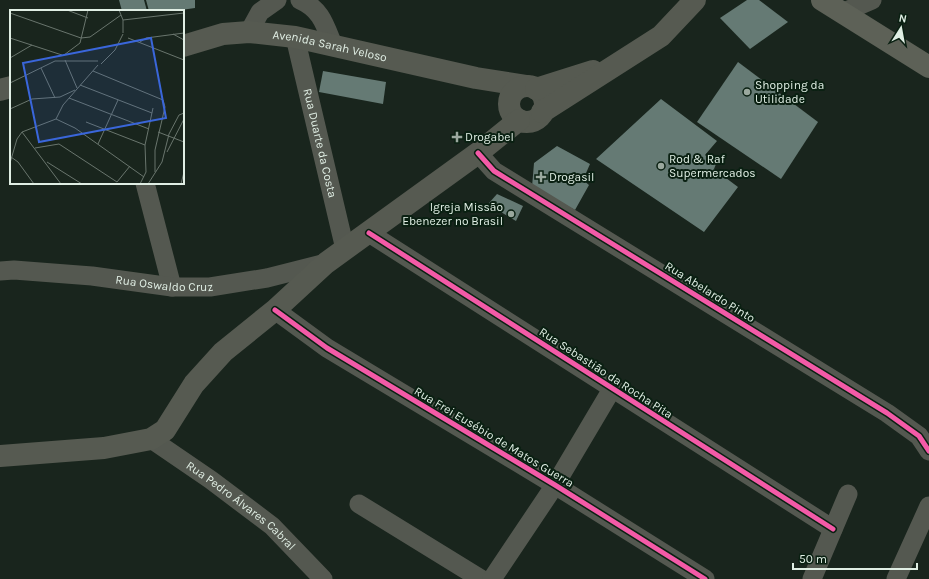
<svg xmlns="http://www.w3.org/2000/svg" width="929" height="579" font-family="Karla,sans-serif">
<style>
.building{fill:#657a74}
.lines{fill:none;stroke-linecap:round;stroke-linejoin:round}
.street{stroke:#545850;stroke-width:19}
.secondary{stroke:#565a51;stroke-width:22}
.primary{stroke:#5d6157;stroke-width:22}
.cycleway-casing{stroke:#0a2012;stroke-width:8}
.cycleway{stroke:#f35aa7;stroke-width:5}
.poi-dot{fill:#9aa89e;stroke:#0a2012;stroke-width:1.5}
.labels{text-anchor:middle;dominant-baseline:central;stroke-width:4;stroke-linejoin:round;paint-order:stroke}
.street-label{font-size:12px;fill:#e0eee4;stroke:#0a2012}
.poi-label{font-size:12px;fill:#e0eee4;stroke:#0a2012;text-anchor:start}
.inset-road{fill:none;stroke:#69756d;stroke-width:1}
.view{fill:#3a66da;fill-opacity:0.15;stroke:#3a66da;stroke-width:2}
.inset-edge{fill:none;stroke:#e0eee4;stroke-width:2}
</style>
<rect width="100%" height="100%" fill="#19251d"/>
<g class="building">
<polygon points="119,0 144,0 147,11 122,11"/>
<polygon points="146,0 195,0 195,8 174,11 149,11"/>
<polygon points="747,0 759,0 788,22 750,49 720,18"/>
<polygon points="738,62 818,122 781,179 697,122"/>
<polygon points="323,71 386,82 383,104 319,92"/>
<polygon points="661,99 717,141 705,155 716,164 714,169 738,187 704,232 596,159"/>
<polygon points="557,146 590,164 583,180 589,185 575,210 532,187 534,163"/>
<polygon points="497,194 523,206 516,221 491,206 489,203"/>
</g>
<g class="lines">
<g class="street">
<path d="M300,0C321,9 325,25 333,45"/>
<polyline points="844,12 872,0"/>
<polyline points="249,32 260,12 277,0"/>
<path id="s1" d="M295,37L345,249"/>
<polyline points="478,153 494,171 887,413 919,436 929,451"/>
<polyline points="145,183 172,287"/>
<polyline points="369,233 833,529"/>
<path id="s2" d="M0,271L14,270L92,276L172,287H210L267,278L326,263"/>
<polyline points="275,310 327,348 555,485 705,579"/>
<path id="s3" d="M151,439L211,480L272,526L323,579"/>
<polyline points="359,504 481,579"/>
<polyline points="492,579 555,485 612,389"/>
<polyline points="812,579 848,494"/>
<polyline points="896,579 929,506"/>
</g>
<g class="secondary">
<path id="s4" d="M183,46L223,34L249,32L295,37L476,78L527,86"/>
<circle cx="527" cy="104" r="18"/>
<polyline points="536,89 593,71"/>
<polyline points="0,90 11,87"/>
<polyline points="542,112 661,36 695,0"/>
<polyline points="0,456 104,448 151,439 165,430 194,384 223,352 275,310 326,263 478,153 519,120"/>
</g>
<polyline class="primary" points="822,0 929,67"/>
<defs>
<g id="cycleway">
<polyline points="478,153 494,171 887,413 919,436 929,451"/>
<polyline points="369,233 833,529"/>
<polyline points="275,310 327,348 555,485 705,579"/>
</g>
</defs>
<use href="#cycleway" class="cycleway-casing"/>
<use href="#cycleway" class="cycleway"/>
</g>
<g class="poi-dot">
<circle cx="747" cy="92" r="4"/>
<path d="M455 131h4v4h4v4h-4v4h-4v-4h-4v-4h4z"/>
<circle cx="661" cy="166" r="4"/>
<path d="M539 171h4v4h4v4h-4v4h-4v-4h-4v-4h4z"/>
<circle cx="511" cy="214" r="4"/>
</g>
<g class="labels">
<g class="street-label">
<text stroke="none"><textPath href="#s4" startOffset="150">Avenida Sarah Veloso</textPath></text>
<text stroke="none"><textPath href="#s1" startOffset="109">Rua Duarte da Costa</textPath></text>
<text stroke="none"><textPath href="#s2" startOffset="165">Rua Oswaldo Cruz</textPath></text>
<text transform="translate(710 292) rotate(32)">Rua Abelardo Pinto</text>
<text transform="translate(606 373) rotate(33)">Rua Sebastião da Rocha Pita</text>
<text transform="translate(494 437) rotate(31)">Rua Frei Eusébio de Matos Guerra</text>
<text stroke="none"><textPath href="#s3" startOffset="112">Rua Pedro Álvares Cabral</textPath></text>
</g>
<g class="poi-label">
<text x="755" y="85">Shopping da<tspan x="755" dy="14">Utilidade</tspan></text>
<text x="465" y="137">Drogabel</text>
<text x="669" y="159">Rod &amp; Raf<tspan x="669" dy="14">Supermercados</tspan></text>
<text x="549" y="177">Drogasil</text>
<text x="503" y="207" text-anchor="end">Igreja Missão<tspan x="503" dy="14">Ebenezer no Brasil</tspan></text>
</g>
</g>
<g transform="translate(10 10)">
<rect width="174" height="174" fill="#19251d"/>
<path class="inset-road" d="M57,0L78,8M109,0L113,10V23M0,3L71,28L80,27L111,5M113,10L174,3M163,24L174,30M0,28L52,45M118,28L174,50M130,32L136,28L174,23M54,45L70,33L78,0M0,48L22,35M55,50L67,78M91,54L105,40L113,24M31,58L45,88M83,61L153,90L155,97L145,140V162M0,73L45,51H88M70,75L142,103M59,88L139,119M0,99L22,89L50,87L65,80M46,109L65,118L134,167M76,112L135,135M12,122L51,174M148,122L174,132M88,134L108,90M25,138L49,134L107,172L120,156M157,142L174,109M1,147L8,152L24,174M37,152L72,174M0,153L7,129L12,122L46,109L53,95L88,55M130,174L136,162L135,135L143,98M138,174L152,152L159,124L169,105L174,103M171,174L174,162"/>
<path class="view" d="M141,28L156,108L29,132L13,53Z"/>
<rect width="174" height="174" class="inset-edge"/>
</g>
<g transform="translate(901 28) rotate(11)" stroke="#0a2012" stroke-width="3" paint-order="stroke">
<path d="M0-3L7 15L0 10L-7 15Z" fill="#e0eee4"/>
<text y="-6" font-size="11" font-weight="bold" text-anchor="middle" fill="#e0eee4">N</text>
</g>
<path d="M793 563v6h124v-6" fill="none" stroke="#e0eee4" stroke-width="2"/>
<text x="799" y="563" font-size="12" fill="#e0eee4" stroke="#0a2012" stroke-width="3" paint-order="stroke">50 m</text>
</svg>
